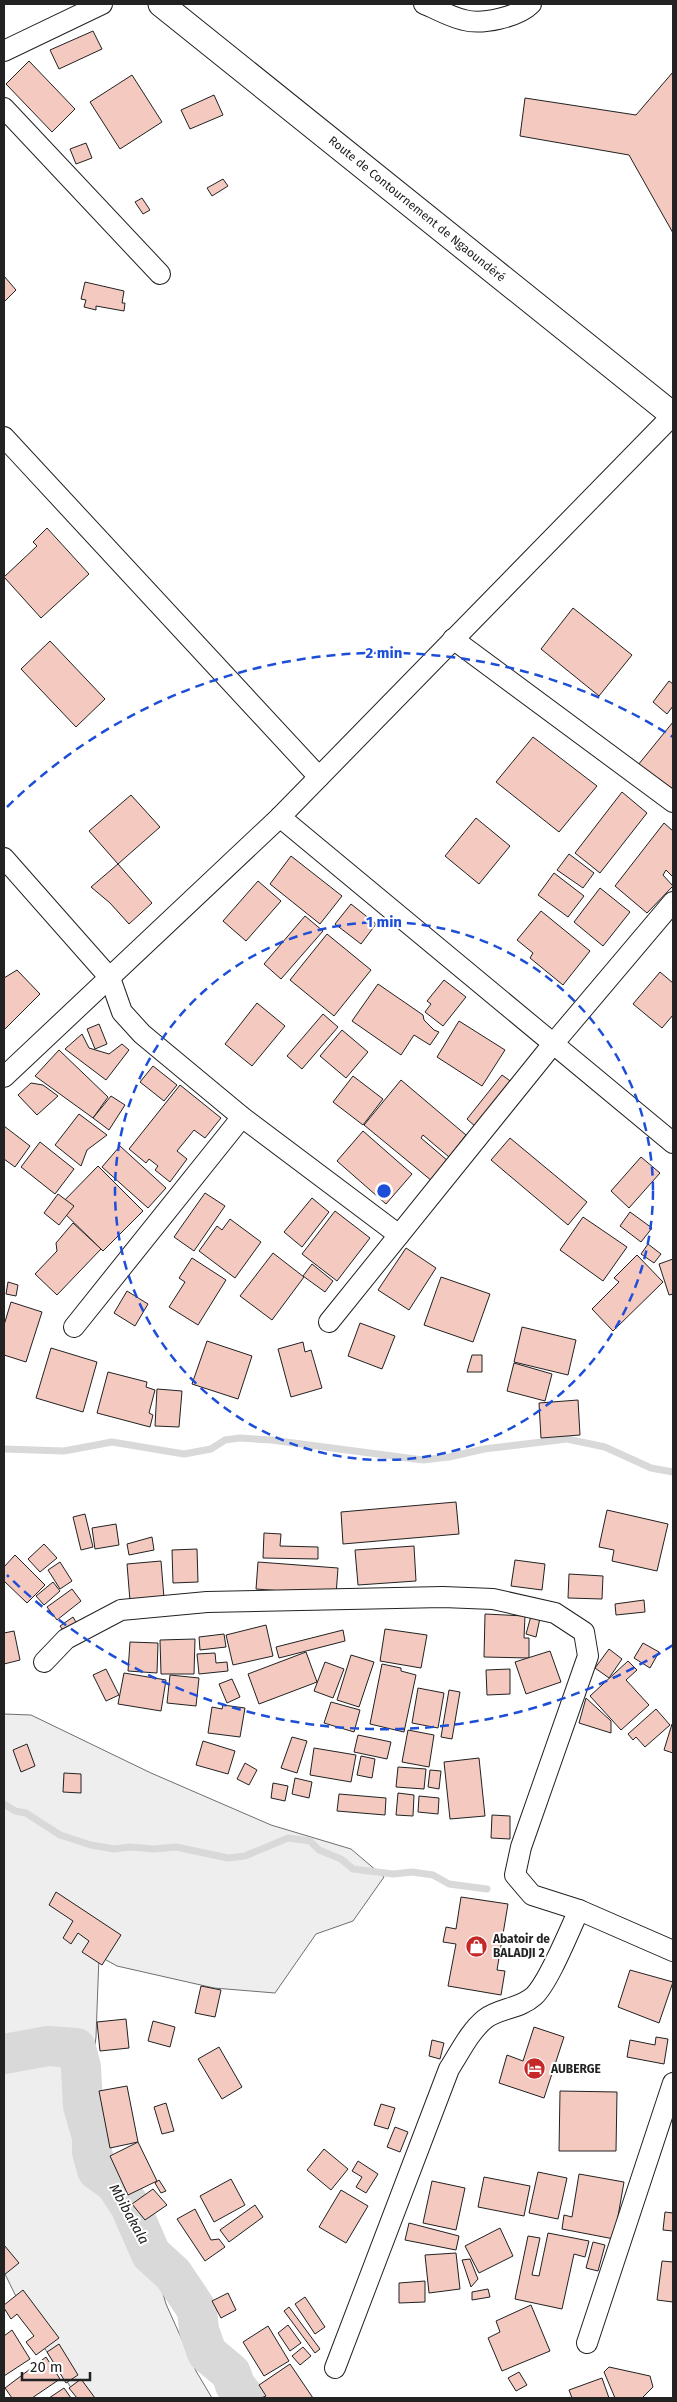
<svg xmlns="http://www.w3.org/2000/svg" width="677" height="2402" font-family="'Fira Sans',sans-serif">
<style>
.green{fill:#eee;stroke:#6f6f6f}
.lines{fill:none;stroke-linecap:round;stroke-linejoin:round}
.stream{stroke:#d9d9d9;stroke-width:7}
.river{stroke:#d9d9d9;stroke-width:40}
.building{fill:#f3c9c0;stroke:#222}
.minor-casing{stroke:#222;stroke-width:22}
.tertiary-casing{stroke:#222;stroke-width:27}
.minor{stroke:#fff;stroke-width:20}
.tertiary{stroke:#fff;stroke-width:25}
.ring{fill:none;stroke:#1d4ed8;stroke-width:2.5;stroke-dasharray:9 6}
.labels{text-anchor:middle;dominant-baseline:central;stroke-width:4;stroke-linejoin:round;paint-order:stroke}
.street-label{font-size:12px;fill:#222;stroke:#fff}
.poi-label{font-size:12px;font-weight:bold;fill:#222;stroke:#fff;text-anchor:start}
.water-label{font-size:14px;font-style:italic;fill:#222;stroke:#fff}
.centre{fill:#1d4ed8;stroke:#fff;stroke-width:2.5}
.ring-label{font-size:15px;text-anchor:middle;font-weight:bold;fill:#1d4ed8;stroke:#fff;stroke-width:4;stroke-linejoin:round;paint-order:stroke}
</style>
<rect width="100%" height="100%" fill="#fff"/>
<polygon class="green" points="4,1714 31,1715 151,1773 271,1825 351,1849 384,1877 353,1921 316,1934 275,1993 214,1988 117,1966 99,1956 96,2037 79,2171 139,2211 166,2304 196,2371 212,2398 78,2398 33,2331 4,2272"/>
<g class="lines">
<g class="stream">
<polyline points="4,1449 64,1451 112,1442 184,1454 211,1449 225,1440 240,1438 271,1440 423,1460 449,1457 484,1449 567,1439 605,1447 651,1468 673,1472"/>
<polyline points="4,1804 15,1811 26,1813 60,1835 91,1845 114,1849 130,1847 154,1849 176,1847 228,1858 245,1856 288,1838 310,1841 319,1850 341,1859 353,1869 393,1874 412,1872 433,1875 449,1884 487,1889"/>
</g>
<polyline class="river" points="4,2054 48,2046 76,2048 81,2067 83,2106 92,2137 92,2152 97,2170 115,2183 130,2206 151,2254 173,2274 197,2310 199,2330 207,2353 231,2373 235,2385 245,2398"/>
</g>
<g class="building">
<polygon points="93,31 102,49 59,69 50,50"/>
<polygon points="29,61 75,109 52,132 6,84"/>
<polygon points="673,72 673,233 629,155 520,136 525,98 636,115"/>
<polygon points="132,75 162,122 120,149 90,102"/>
<polygon points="214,95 223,115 190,129 181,110"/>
<polygon points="86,143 92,158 76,164 70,149"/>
<polygon points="223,179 228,186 212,196 207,188"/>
<polygon points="142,198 150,210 143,214 135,202"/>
<polygon points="4,276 16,290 4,302"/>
<polygon points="85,282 124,291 122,303 125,303 124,311 96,306 96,310 84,307 86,300 81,299"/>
<polygon points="47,528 89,574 41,618 4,577 37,546 33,542"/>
<polygon points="573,608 632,655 599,696 541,649"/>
<polygon points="50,641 105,699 76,727 21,669"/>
<polygon points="669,681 673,684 673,706 667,714 653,702"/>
<polygon points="673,722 673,794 638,765"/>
<polygon points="533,737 597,786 559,832 496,782"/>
<polygon points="622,792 647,813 600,873 575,853"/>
<polygon points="131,795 160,827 118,864 89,831"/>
<polygon points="476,818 510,846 479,884 445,856"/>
<polygon points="664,823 673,831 673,877 666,870 663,875 673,886 647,913 615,886"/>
<polygon points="569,854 594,873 583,888 557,870"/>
<polygon points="291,856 342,896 320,924 270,884"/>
<polygon points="118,864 152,903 129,924 110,903 91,887"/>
<polygon points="554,873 584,896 568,917 538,895"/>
<polygon points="258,881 281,901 246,941 223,921"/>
<polygon points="600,888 630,912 603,946 574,922"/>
<polygon points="351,904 376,924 361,944 335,924"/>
<polygon points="541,911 590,951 563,985 530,958 533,953 517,940"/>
<polygon points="305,916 323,931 281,979 264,964"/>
<polygon points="327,934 371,970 334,1016 290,980"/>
<polygon points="17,970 40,994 4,1030 4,978"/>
<polygon points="660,972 673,983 673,1015 662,1028 633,1004"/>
<polygon points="444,980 466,997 443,1026 425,1012 431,1004 427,1001"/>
<polygon points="378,984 423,1015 424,1020 434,1030 439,1032 430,1045 414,1035 401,1055 352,1021"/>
<polygon points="257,1003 285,1026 252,1066 225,1044"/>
<polygon points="323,1014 338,1027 302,1069 287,1056"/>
<polygon points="459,1021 505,1050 482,1086 437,1057"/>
<polygon points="99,1024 107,1044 95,1049 87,1029"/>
<polygon points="342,1030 368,1052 346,1078 320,1056"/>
<polygon points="82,1034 89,1048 109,1054 122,1044 129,1050 106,1080 65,1049"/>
<polygon points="59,1050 108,1097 93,1118 35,1076"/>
<polygon points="153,1066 177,1085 164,1101 140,1082"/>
<polygon points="502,1075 513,1083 477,1128 467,1119"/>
<polygon points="353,1076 383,1099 363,1125 333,1102"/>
<polygon points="401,1080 466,1135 449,1157 423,1135 421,1138 448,1161 432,1181 364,1125"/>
<polygon points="31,1083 43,1085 58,1096 37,1115 18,1095"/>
<polygon points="180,1085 221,1118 205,1138 194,1130 177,1151 187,1159 170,1182 155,1170 158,1166 149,1159 146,1163 129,1149"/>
<polygon points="111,1096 125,1105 109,1130 93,1118"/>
<polygon points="79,1114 107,1135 87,1150 81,1166 55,1145"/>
<polygon points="4,1126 30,1146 15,1167 4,1159"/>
<polygon points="363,1131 412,1174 386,1204 337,1161"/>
<polygon points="510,1138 587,1202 568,1225 491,1160"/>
<polygon points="40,1142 74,1169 55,1194 21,1167"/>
<polygon points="120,1146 166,1188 148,1208 102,1167"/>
<polygon points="641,1157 660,1173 629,1208 611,1191"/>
<polygon points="98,1166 143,1211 103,1251 58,1207"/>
<polygon points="205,1193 225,1206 194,1251 174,1237"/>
<polygon points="58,1194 74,1206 59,1225 44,1213"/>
<polygon points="312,1198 329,1212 302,1247 284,1232"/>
<polygon points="335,1211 370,1238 337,1281 302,1254"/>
<polygon points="630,1212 652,1228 641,1242 620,1226"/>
<polygon points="583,1217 627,1247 603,1281 560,1250"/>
<polygon points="230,1219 261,1242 235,1278 199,1251 217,1226 222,1230"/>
<polygon points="73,1223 101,1249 57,1295 35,1274 57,1251 56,1243"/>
<polygon points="648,1244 661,1254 654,1263 641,1254"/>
<polygon points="406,1248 436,1268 409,1310 378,1290"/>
<polygon points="273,1253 304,1277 272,1320 240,1296"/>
<polygon points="637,1255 663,1282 613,1331 592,1309 619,1282 614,1278"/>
<polygon points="192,1258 226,1280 198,1325 169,1307 185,1282 179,1278"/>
<polygon points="673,1259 673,1294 669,1295 659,1264"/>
<polygon points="312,1264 333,1281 325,1292 303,1276"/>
<polygon points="441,1277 490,1294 473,1342 424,1325"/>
<polygon points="8,1282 18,1285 16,1296 6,1294"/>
<polygon points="127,1291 148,1304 135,1326 114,1313"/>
<polygon points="11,1302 42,1312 26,1362 4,1355 4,1325"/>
<polygon points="360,1323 395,1336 382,1369 348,1356"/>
<polygon points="522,1327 576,1340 568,1375 514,1362"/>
<polygon points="207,1341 252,1356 238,1399 192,1384"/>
<polygon points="303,1342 305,1352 311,1350 322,1388 291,1397 278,1349"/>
<polygon points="51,1348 97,1362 83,1412 36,1398"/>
<polygon points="472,1355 482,1355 482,1372 467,1372"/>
<polygon points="514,1363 552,1374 545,1401 507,1391"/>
<polygon points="108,1372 147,1382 146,1387 155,1390 149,1413 153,1415 150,1427 97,1413"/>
<polygon points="157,1389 182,1391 179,1427 155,1426"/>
<polygon points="578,1400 580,1435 541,1438 539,1403"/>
<polygon points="456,1502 459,1534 343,1544 341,1512"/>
<polygon points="607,1510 668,1524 657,1571 612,1561 614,1550 599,1547"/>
<polygon points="85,1514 93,1547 81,1550 73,1517"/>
<polygon points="116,1524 119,1545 95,1549 92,1528"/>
<polygon points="264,1533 281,1534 280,1546 318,1547 318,1559 263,1558"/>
<polygon points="152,1537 154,1550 129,1555 127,1544"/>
<polygon points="44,1544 57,1558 40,1572 28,1559"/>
<polygon points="414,1546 416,1581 358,1585 355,1550"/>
<polygon points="197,1549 198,1582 173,1583 172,1550"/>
<polygon points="15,1555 45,1585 27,1603 4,1581 4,1567"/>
<polygon points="515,1560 545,1564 542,1590 511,1586"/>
<polygon points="161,1561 164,1598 130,1601 127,1564"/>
<polygon points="60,1562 72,1581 60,1589 48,1570"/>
<polygon points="258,1562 338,1568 336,1595 256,1589"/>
<polygon points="569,1574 603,1576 602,1599 568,1598"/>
<polygon points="53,1582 60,1591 44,1605 36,1596"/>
<polygon points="72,1589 81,1601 57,1620 47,1607"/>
<polygon points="644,1600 645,1612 616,1615 615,1604"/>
<polygon points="485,1614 525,1616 524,1638 529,1638 529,1658 484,1657"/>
<polygon points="531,1616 540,1618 536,1637 526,1634"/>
<polygon points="73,1617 77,1624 65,1633 60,1626"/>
<polygon points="266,1625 273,1656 233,1665 226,1635"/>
<polygon points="385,1629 427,1635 421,1668 380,1661"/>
<polygon points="343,1630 345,1641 279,1658 276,1647"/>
<polygon points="14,1631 20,1660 4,1664 4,1633"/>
<polygon points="224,1634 226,1647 200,1650 199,1637"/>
<polygon points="195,1639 194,1674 161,1674 160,1640"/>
<polygon points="130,1642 158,1643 157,1673 128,1671"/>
<polygon points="643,1643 659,1652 650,1668 634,1658"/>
<polygon points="609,1649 622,1659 609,1678 595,1668"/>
<polygon points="550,1651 561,1682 526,1694 515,1662"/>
<polygon points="306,1652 317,1682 259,1704 248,1674"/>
<polygon points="215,1653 216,1663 227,1662 228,1671 199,1674 197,1654"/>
<polygon points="351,1655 374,1662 359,1707 337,1700"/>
<polygon points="628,1661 637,1670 626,1680 649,1705 621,1730 590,1696"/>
<polygon points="325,1662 344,1669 333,1698 314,1691"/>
<polygon points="382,1664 401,1668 401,1671 416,1675 404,1732 370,1724"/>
<polygon points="106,1669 119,1695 106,1701 93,1675"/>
<polygon points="510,1669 510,1694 487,1695 486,1670"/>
<polygon points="124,1673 166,1680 161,1711 118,1704"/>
<polygon points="170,1675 199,1678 196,1706 167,1703"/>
<polygon points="232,1679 240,1697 227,1703 219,1684"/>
<polygon points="418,1688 444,1693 438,1728 412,1723"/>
<polygon points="449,1690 460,1692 452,1739 441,1737"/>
<polygon points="586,1698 611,1721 611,1733 579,1723"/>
<polygon points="331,1702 360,1710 354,1732 324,1723"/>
<polygon points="223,1705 245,1708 240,1737 208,1733 212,1707 222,1709"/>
<polygon points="656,1709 670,1725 645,1747 636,1737 633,1740 628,1734"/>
<polygon points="672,1724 673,1724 673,1753 664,1750"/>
<polygon points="408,1730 434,1735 429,1767 402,1762"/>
<polygon points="358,1735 391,1742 387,1759 354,1752"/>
<polygon points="292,1737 307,1741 297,1773 281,1768"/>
<polygon points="203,1741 235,1751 228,1774 196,1765"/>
<polygon points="27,1744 35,1766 21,1772 13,1750"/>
<polygon points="314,1748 356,1755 351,1782 310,1775"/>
<polygon points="361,1756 375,1759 372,1778 357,1775"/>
<polygon points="479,1758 485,1816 450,1819 444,1762"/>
<polygon points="245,1763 257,1770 249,1785 237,1779"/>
<polygon points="398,1767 426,1769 424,1789 396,1787"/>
<polygon points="430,1770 441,1771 439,1789 428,1787"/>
<polygon points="64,1773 81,1774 81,1793 63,1792"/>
<polygon points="295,1778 312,1782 309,1798 292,1794"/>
<polygon points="273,1783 288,1786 285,1801 271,1798"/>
<polygon points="398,1793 414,1795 413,1816 396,1815"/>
<polygon points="339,1794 386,1798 385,1815 337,1811"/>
<polygon points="419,1796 439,1798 438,1814 418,1812"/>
<polygon points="492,1815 510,1816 510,1839 491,1838"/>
<polygon points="56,1892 121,1935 102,1965 82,1952 89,1941 78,1933 71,1944 63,1938 73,1921 49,1905"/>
<polygon points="461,1897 508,1904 497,1970 505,1971 501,1995 448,1986 456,1944 443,1942 446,1927 456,1929"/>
<polygon points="630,1970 673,1982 659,2023 618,2007"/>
<polygon points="201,1986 221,1990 215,2017 195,2013"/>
<polygon points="126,2019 129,2048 100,2051 97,2022"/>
<polygon points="153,2021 175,2027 170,2047 148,2041"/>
<polygon points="534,2027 564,2037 544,2098 499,2083 507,2055 523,2061"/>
<polygon points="656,2037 668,2039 664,2064 627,2057 630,2040 655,2045"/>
<polygon points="432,2040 444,2043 440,2059 429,2056"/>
<polygon points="219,2047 242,2087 222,2099 198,2059"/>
<polygon points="127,2086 138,2142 110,2148 99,2091"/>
<polygon points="560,2091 617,2092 616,2151 559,2151"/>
<polygon points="166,2103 174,2131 162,2134 154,2107"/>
<polygon points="381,2104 395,2108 388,2129 374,2125"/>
<polygon points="395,2127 408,2132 400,2152 387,2147"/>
<polygon points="138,2142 157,2181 128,2195 110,2156"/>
<polygon points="324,2149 348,2169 331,2190 307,2170"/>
<polygon points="358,2161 378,2174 366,2193 356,2187 362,2177 352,2171"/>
<polygon points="538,2172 567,2178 558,2219 529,2213"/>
<polygon points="579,2174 624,2182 614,2239 562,2229 564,2215 572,2217"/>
<polygon points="484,2177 530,2186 524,2216 478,2207"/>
<polygon points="231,2179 245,2205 214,2222 200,2196"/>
<polygon points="159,2180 166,2191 161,2193 155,2183"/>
<polygon points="432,2181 465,2188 456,2230 423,2223"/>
<polygon points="153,2189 167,2205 145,2220 132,2204"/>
<polygon points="341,2190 368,2206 346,2243 319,2227"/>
<polygon points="255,2205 263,2217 229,2242 220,2230"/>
<polygon points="195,2209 211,2240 219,2239 225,2247 205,2261 177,2219"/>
<polygon points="665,2212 673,2213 673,2231 663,2230"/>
<polygon points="409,2223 459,2236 456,2250 405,2240"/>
<polygon points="500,2228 513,2256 479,2273 465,2246"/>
<polygon points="548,2233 589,2241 585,2257 574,2254 562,2309 515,2299 528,2236 540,2238 532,2275 539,2276"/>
<polygon points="593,2242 605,2245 598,2271 586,2268"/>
<polygon points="4,2245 19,2263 4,2275"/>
<polygon points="456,2253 460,2289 429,2293 425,2255"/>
<polygon points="470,2259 478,2279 471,2287 462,2260"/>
<polygon points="662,2261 673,2262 673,2302 657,2300"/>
<polygon points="425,2281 425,2302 399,2303 399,2283"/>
<polygon points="488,2289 490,2297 472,2300 472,2292"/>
<polygon points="23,2290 59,2338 36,2355 26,2342 34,2336 17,2314 11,2319 4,2308 4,2305"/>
<polygon points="228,2293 236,2310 221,2318 212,2301"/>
<polygon points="305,2297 325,2327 315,2334 295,2304"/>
<polygon points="531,2305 550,2351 502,2371 488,2338 500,2332 496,2321"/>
<polygon points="289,2307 320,2349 315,2353 284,2311"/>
<polygon points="288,2325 301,2343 290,2351 278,2333"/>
<polygon points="268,2326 289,2361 264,2376 243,2342"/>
<polygon points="12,2330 30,2359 4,2376 4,2336"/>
<polygon points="59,2344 78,2375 66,2383 47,2352"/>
<polygon points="303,2347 311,2356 300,2365 292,2356"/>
<polygon points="46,2357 60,2379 32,2398 12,2398 5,2388"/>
<polygon points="290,2364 313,2398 261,2398 266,2396 259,2385"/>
<polygon points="609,2367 650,2376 653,2387 642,2398 615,2398 604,2372"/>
<polygon points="519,2372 527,2385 516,2391 508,2378"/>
<polygon points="602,2378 609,2398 572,2398 569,2390"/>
<polygon points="81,2379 95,2398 77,2398 69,2388"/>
<polygon points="64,2388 71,2398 49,2398"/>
</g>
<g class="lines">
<defs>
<g id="minor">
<path d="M424,4C437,9 450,17 464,20C482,25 518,17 531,4"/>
<polyline points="4,51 102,4"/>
<polyline points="4,108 160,274"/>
<polyline points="4,437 319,777"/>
<polyline points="453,639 673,802"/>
<polyline points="280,817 673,1143"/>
<polyline points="4,858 110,978 122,1012 142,1034 242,1117 399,1235"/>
<polyline points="4,1077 280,817 673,415"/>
<polyline points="329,1322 553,1044 673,902"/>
<polyline points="74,1327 242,1117"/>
<polyline points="44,1662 66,1639 121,1610 207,1602 443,1597 493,1599 555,1613 584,1632 588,1656 521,1847 515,1875 532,1895 579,1910 673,1951"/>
<polyline points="587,2343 673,2083"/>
<path d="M335,2368L449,2069C460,2052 470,2031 485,2019C499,2008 520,2009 534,1996C549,1982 569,1931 579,1910"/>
</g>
<polyline id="tertiary" points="161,4 673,415"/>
</defs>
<use href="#minor" class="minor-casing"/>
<use href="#tertiary" class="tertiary-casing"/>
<use href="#minor" class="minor"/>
<use href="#tertiary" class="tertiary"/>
</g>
<g class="ring">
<circle cx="384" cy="1191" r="269"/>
<path d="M673 1645A538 538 0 0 1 7 1575M7 807A538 538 0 0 1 673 737"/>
</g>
<defs>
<symbol id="shop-disc" viewBox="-11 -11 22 22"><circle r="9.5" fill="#c62828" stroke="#fff"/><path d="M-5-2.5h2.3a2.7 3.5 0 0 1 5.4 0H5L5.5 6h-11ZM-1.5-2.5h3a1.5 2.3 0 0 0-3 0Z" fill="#fff"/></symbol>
<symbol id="hotel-disc" viewBox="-11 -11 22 22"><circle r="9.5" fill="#c62828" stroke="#fff"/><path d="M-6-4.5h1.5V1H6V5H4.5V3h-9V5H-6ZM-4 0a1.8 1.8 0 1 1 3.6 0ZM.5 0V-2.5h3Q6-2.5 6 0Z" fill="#fff"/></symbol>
</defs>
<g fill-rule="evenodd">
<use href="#shop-disc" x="464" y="1934" width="25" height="25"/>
<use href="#hotel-disc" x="522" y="2056" width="25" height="25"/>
</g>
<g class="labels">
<g class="street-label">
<text transform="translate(417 209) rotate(39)">Route de Contournement de Ngaoundéré</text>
</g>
<g class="poi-label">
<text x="493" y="1939">Abatoir de<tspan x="493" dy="14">BALADJI 2</tspan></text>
<text x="551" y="2069">AUBERGE</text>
</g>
<g class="water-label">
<text transform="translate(129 2214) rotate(61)">Mbibakala</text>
</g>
</g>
<circle cx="384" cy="1191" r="8" class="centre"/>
<g class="ring-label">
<text x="384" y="658">2 min</text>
<text x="384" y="927">1 min</text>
</g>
<rect width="677" height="2402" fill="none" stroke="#222222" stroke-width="10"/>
<path d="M22 2372v8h68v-8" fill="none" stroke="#222222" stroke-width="2.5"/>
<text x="30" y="2372" font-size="15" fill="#222222" stroke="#ffffff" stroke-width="4" paint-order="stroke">20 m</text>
</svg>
